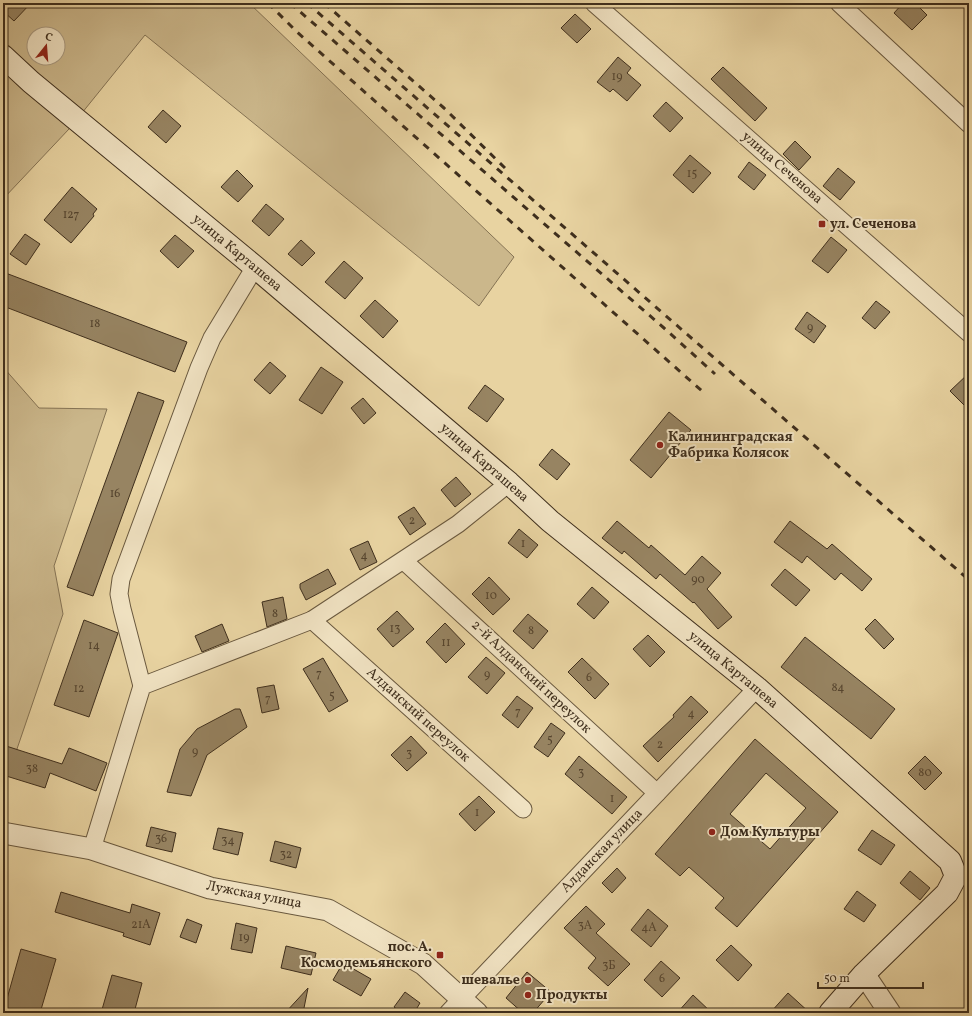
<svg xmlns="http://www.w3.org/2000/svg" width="972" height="1016" font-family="Vollkorn,serif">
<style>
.green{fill:#cbb78b;stroke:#857354;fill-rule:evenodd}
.building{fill:#978462;stroke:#3f2f1d;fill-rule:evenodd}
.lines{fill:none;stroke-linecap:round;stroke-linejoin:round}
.minor-casing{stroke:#69583e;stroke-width:19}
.tertiary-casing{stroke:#69583e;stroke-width:23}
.secondary-casing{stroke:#3f2f1d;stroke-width:24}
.minor{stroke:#f0e2c2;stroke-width:17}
.tertiary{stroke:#f0e2c2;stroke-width:21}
.secondary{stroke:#f0e2c2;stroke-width:22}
.rail{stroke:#3f2f1d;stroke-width:3;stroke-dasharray:7 7;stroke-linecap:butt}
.poi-dot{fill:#8f2418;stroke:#f0e2c2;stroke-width:1.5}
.labels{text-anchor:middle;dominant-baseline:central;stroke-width:4;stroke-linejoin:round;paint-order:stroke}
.number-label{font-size:12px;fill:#55442e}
.street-label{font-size:14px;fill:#3f2f1d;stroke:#f0e2c2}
.poi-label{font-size:14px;font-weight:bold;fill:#3f2f1d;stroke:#f0e2c2;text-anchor:start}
</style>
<rect width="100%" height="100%" fill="#e8d3a1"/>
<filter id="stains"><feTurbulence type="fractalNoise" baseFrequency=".005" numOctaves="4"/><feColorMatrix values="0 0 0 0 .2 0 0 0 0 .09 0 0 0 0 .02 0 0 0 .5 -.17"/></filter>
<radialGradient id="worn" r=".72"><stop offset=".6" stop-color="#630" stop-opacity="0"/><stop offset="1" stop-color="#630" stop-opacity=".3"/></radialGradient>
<g class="green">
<path d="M3,3H249L514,257L479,306L145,35L69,129L3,199ZM34,34H58V58H34Z"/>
<polygon points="3,367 39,408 107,409 54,566 63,614 3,790"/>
</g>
<g class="building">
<polygon points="3,3 31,3 14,21 3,11"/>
<polygon points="903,3 915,3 927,15 912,30 894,13"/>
<polygon points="575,14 591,29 577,43 561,28"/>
<polygon points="618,57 631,68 627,73 641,85 627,101 613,89 610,92 597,82"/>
<polygon points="723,67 767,108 755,121 711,79"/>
<polygon points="666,102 683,118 670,132 653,116"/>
<polygon points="163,110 181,126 166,143 148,127"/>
<polygon points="795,141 811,157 799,170 783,154"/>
<polygon points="690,155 711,173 693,193 673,175"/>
<polygon points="749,162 766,175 754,190 738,177"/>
<polygon points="838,168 855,182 840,200 823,186"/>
<polygon points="237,170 253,186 238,202 221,187"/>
<polygon points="72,187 97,209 93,214 94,216 71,243 44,220"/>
<polygon points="266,204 284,219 269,236 252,221"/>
<polygon points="25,234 40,244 26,265 10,254"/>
<polygon points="175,235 194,251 178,268 160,251"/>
<polygon points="831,237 847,250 828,273 812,261"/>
<polygon points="301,240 315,253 302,266 288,254"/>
<polygon points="344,261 363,278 345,299 325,282"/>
<polygon points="3,272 187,342 175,372 3,306"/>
<polygon points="375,300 398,321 383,338 360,316"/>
<polygon points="876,301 890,312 875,329 862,318"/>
<polygon points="807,312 826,326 814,343 795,329"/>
<polygon points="270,362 286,376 270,394 254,380"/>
<polygon points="321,367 343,382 322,414 299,400"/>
<polygon points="969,373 969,410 950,391"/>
<polygon points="485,385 504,399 487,422 468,408"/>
<polygon points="138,392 164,401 93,596 67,587"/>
<polygon points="363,398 376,413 364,424 351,408"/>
<polygon points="669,412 691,430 651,478 630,460"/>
<polygon points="552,449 570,464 557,480 539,465"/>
<polygon points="456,477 471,494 455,507 441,490"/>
<polygon points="414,507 426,524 410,535 398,517"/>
<polygon points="617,521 649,548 651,545 685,575 702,556 721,573 707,589 732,617 718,629 694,602 693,603 660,574 656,579 624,551 622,554 602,538"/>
<polygon points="790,521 827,549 832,544 872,579 862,591 841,573 835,580 807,556 802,563 774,542"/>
<polygon points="519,529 538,545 527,558 508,543"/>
<polygon points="368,541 377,562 360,570 350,549"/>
<polygon points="328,569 336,584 306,600 300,588 300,584"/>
<polygon points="785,569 810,590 796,606 771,585"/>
<polygon points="489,577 510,599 493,615 472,594"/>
<polygon points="592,587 609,602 594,619 577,604"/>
<polygon points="283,597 287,619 267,627 262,602"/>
<polygon points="397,611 414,629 393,647 377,629"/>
<polygon points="528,614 548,631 533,649 513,631"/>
<polygon points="875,619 894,639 884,649 865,629"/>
<polygon points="84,620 118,633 89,717 54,705"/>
<polygon points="445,623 465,644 446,663 426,642"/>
<polygon points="222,624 229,641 202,652 195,636"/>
<polygon points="648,635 665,652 650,667 633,649"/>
<polygon points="805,637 895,709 871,739 781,667"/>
<polygon points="486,657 505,673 487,694 468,677"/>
<polygon points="323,658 348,701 329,712 303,669"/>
<polygon points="582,658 609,684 595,699 568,672"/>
<polygon points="274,685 279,709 262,713 257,688"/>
<polygon points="517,696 533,708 518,728 502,715"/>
<polygon points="691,696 708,712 658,762 643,746 674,717 673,715"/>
<polygon points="235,709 240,709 247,727 207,755 191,796 167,792 180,749 197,729"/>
<polygon points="551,723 565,733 548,757 534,747"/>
<polygon points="411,736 427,753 407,771 391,755"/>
<path d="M755,739L838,812L737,927L715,908L724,898L689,867L680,876L655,854ZM766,773L806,808L770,849L730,814Z"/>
<polygon points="3,745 62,764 69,748 107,763 96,791 50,773 45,788 3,775"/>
<polygon points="579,756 627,797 612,814 565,774"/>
<polygon points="925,756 942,773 925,790 908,773"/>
<polygon points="479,796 495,812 475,831 459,814"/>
<polygon points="151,827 176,833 172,852 146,846"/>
<polygon points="218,828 243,833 238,855 213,849"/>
<polygon points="872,830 895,845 881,865 858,850"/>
<polygon points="275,841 301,848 296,868 270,861"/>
<polygon points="617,868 626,878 612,893 602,883"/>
<polygon points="910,871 930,888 920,900 900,883"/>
<polygon points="857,891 876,905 864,922 844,909"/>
<polygon points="61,892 130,913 132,904 160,913 150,945 123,936 124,933 55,912"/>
<polygon points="586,906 605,924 596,933 630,964 608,986 588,968 596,958 564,928"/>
<polygon points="648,909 668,926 651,947 631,930"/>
<polygon points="187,919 202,925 196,943 180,937"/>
<polygon points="236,923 257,928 252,953 231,949"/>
<polygon points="731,945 752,965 738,981 716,960"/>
<polygon points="286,946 316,953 311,975 281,968"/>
<polygon points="21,949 56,959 40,1013 3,1013"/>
<polygon points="661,961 680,978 662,997 644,980"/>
<polygon points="343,963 371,979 361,996 333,980"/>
<polygon points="527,972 551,992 533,1013 523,1013 506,998"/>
<polygon points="112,975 142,983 134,1013 101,1013"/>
<polygon points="308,988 303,1013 285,1013"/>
<polygon points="405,992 420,1003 414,1013 402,1013 394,1007"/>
<polygon points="788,993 810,1013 770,1013"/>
<polygon points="693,995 712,1013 677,1013"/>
</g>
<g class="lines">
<defs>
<g id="minor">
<polyline points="594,3 969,333"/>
<polyline points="839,3 969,124"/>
<polyline points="404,561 657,793"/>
<polyline points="312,620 523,809"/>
<polyline points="142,686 122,609 119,594 121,579 199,368 212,338 255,267"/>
<polyline points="92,849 142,686 312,620 458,524 509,483"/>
<polyline points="448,1013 757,688"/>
</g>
<g id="tertiary">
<polyline points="3,833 92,849 210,888 328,910 423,964 477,1013"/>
<polyline points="864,974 890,1013"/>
</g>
<polyline id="secondary" points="3,56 31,82 255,267 509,483 550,521 757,688 950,861 956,876 947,893 864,974 830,1013"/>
</defs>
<use href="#minor" class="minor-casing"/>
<use href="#tertiary" class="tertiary-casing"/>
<use href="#secondary" class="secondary-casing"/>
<use href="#minor" class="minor"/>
<use href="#tertiary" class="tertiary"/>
<use href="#secondary" class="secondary"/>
<g class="rail">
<polyline points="268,3 297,32 702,391"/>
<polyline points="290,3 664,328 715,374"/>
<polyline points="307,3 969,580"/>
<polyline points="324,3 444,108 509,172"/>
</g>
</g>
<g class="poi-dot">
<rect x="818" y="220" width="8" height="8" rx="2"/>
<circle cx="660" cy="445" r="4"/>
<circle cx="712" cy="832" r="4"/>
<rect x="436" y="951" width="8" height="8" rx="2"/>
<circle cx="528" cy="980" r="4"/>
<circle cx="528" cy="995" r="4"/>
</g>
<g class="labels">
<g class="number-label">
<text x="617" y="77">19</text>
<text x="692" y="174">15</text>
<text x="71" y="215">127</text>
<text x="95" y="324">18</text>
<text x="810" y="328">9</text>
<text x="115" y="494">16</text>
<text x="412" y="521">2</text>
<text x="523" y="544">1</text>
<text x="364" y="556">4</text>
<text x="698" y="580">90</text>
<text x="491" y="596">10</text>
<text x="275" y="614">8</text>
<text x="395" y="629">13</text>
<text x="531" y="631">8</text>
<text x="446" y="643">11</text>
<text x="94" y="646">14</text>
<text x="319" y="674">7</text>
<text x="487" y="675">9</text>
<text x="589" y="678">6</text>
<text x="838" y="688">84</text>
<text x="79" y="689">12</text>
<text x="332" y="696">5</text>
<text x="268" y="699">7</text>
<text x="518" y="712">7</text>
<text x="691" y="714">4</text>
<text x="550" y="740">5</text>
<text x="660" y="745">2</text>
<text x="195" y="752">9</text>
<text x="409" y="754">3</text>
<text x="32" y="769">38</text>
<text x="581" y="773">3</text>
<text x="925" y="773">80</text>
<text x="612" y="799">1</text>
<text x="477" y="813">1</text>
<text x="161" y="839">36</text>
<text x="228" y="841">34</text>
<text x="286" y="855">32</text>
<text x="141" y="925">21А</text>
<text x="585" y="926">3А</text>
<text x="649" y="928">4А</text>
<text x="244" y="938">19</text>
<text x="609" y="966">3Б</text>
<text x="662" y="979">6</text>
</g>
<g class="street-label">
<text transform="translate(782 168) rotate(41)">улица Сеченова</text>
<text transform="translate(237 253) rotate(40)">улица Карташева</text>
<text transform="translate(484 463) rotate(41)">улица Карташева</text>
<text transform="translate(733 670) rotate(40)">улица Карташева</text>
<text transform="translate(531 677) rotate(43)">2-й Алданский переулок</text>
<text transform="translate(418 715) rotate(42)">Алданский переулок</text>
<text transform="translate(602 851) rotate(-46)">Алданская улица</text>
<text transform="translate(254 895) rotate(11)">Лужская улица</text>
</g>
<g class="poi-label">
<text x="830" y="224">ул. Сеченова</text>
<text x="668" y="437">Калининградская<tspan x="668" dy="16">Фабрика Колясок</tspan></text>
<text x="720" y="832">Дом Культуры</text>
<text x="432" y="947" text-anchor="end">пос. А.<tspan x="432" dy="16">Космодемьянского</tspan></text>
<text x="520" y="980" text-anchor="end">шевалье</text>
<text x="536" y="995">Продукты</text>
</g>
</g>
<rect width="972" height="1016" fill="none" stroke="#e8d3a1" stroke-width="16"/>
<rect x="4" y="4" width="964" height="1008" fill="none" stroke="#3f2f1d" stroke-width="2"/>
<rect x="8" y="8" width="956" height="1000" fill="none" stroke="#3f2f1d"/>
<g transform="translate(46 46) rotate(17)"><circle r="19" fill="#f0e2c2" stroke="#a99a80"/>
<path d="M0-3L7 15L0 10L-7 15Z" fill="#8f2418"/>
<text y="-6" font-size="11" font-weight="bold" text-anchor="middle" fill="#3f2f1d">С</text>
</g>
<path d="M818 982v6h105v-6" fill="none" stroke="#3f2f1d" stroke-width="2"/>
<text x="824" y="982" font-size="12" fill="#3f2f1d" stroke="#f0e2c2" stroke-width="3" paint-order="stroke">50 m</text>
<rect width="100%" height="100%" filter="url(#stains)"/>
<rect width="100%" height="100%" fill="url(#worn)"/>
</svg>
